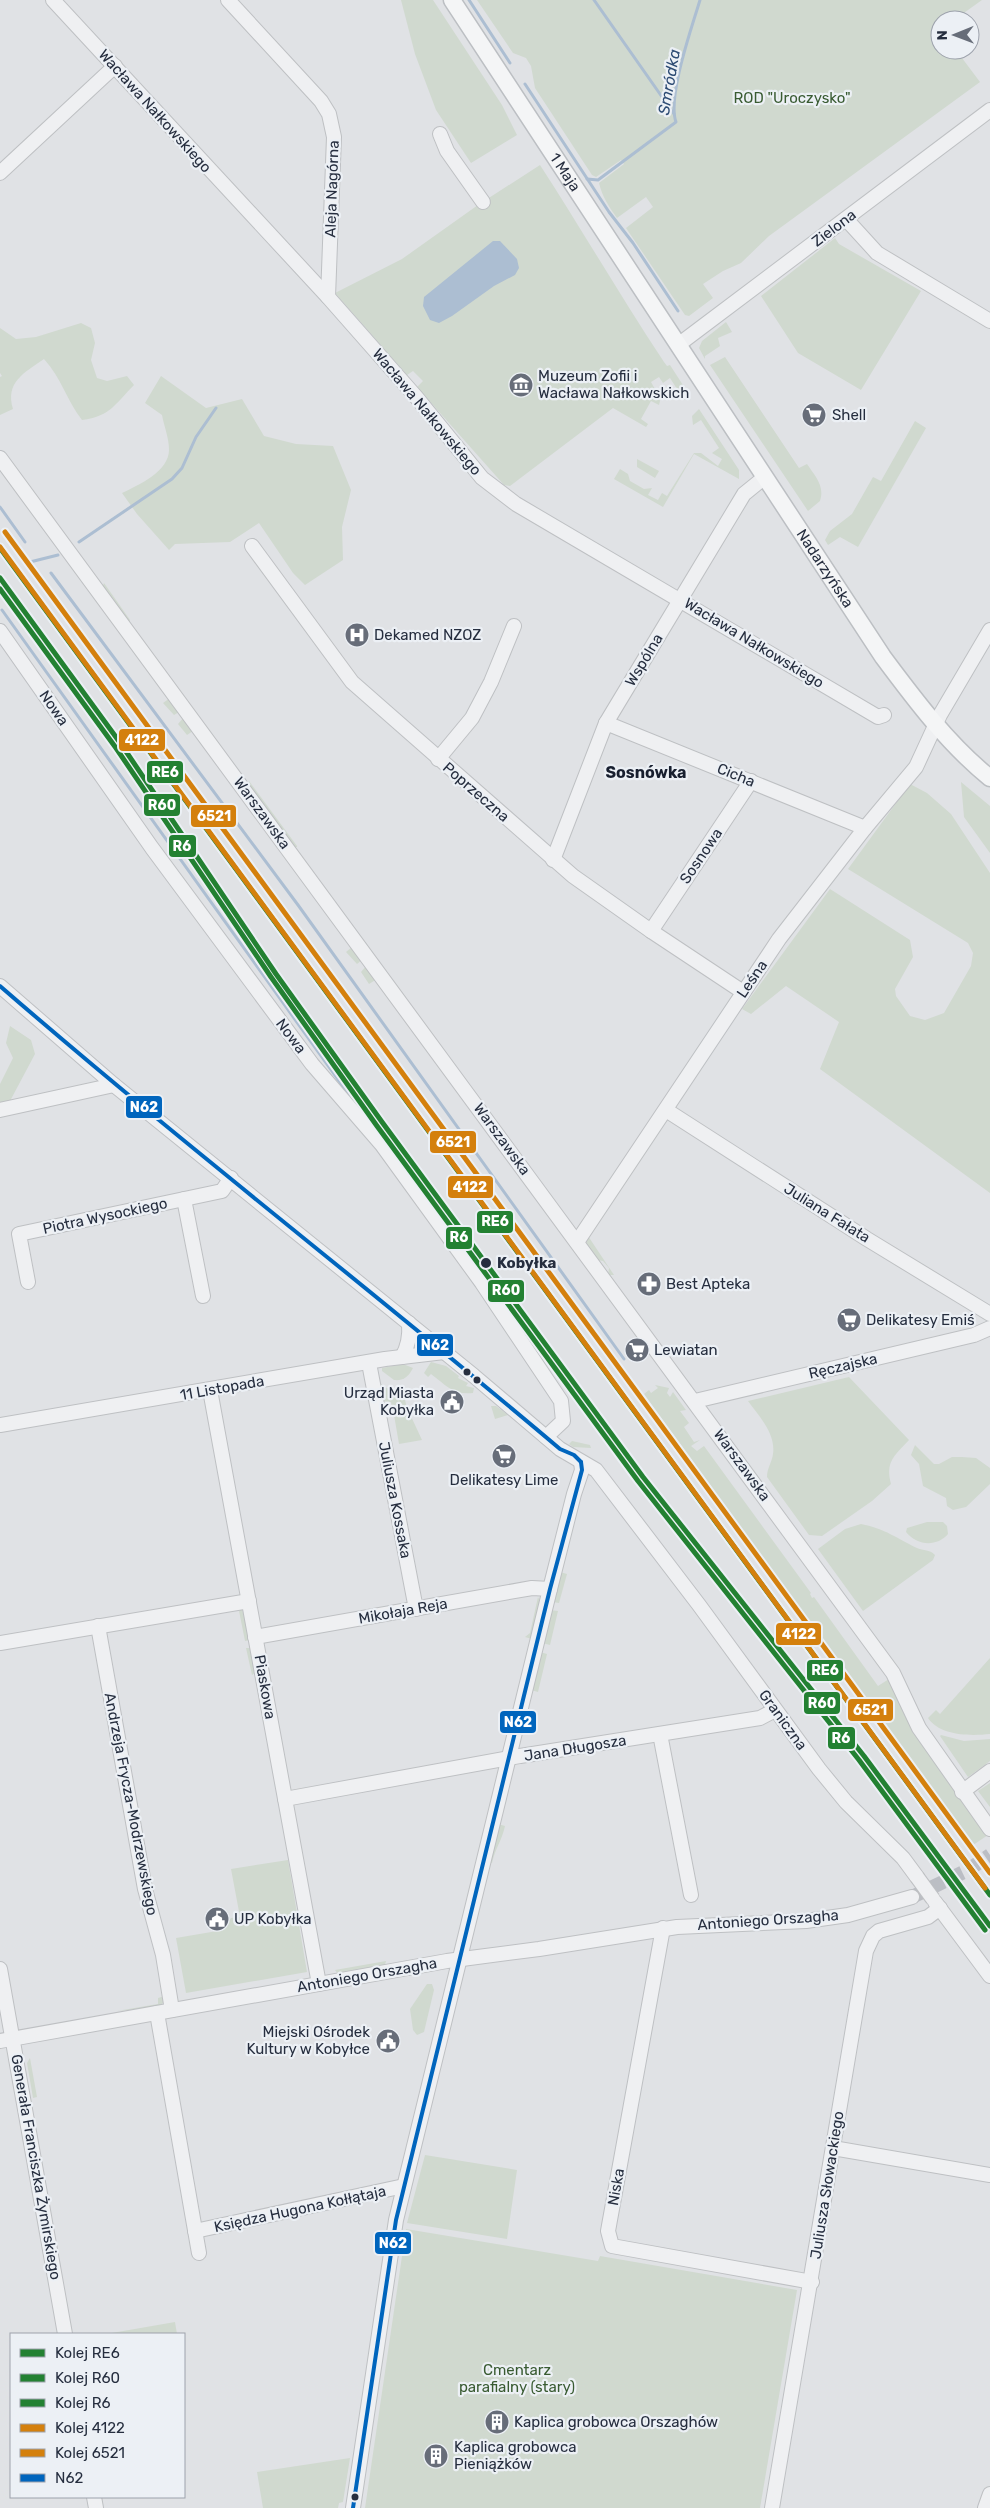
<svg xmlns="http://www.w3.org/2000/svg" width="990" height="2508" font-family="Rubik,sans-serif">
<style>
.green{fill:#d0d9cf}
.water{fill:#acbed2}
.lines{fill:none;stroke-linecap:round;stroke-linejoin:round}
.stream{stroke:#acbed2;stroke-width:3}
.minor-tunnel{stroke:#bbbec4;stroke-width:14;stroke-dasharray:14 7;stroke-linecap:butt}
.minor-casing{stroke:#bec0c3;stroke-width:16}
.major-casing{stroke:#bcbfc3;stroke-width:19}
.minor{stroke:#eff0f2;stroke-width:14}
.major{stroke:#f4f5f6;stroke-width:16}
.minor-bridge-casing{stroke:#bec0c3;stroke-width:16;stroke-linecap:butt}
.minor-bridge{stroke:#eff0f2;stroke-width:14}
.bus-1-casing{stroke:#ecf0f5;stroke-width:8}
.bus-1{stroke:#0065bd;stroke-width:4}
.rail-1-casing{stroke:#ecf0f5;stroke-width:9}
.rail-2-casing{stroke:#ecf0f5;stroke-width:9}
.rail-3-casing{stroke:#ecf0f5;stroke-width:9}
.rail-4-casing{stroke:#ecf0f5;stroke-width:9}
.rail-5-casing{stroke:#ecf0f5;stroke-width:9}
.rail-1{stroke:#238132;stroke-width:5}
.rail-2{stroke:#238132;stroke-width:5}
.rail-3{stroke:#238132;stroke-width:5}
.rail-4{stroke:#d4800d;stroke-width:5}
.rail-5{stroke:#d4800d;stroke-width:5}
.stop-dot{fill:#262e3f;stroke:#ecf0f5;stroke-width:2}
.labels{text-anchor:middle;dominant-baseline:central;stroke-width:4.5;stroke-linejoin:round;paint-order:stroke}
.park-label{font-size:15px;fill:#395b32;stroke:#ecf0f5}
.street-label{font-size:15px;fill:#262e3f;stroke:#ecf0f5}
.poi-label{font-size:15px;fill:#262e3f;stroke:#ecf0f5;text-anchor:start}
.stop-label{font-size:15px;font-weight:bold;fill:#262e3f;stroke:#ecf0f5;text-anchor:start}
.water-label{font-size:16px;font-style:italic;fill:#2e4c74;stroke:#ecf0f5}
.neighbourhood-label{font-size:16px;font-weight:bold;fill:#181f2f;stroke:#ecf0f5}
.line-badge{stroke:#ecf0f5;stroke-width:2}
.badge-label{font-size:14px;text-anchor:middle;font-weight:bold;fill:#fff}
</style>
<rect width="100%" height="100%" fill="#e0e2e5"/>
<g class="green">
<polygon points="401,0 433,0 502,105 517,135 471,163 436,110 415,54"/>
<path d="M477,0H982L954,20H940V50H956L980,82L769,236L741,263L723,271L703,284L713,298L689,316L685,315L626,228L653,207L646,197L617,218C609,207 602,196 599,183L624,164L621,160L596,177L592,175L535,88L531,66L526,58L513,53Z"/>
<path d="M540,165C582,230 621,297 664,362L667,366L670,365L690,396L684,400L670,378L663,383L659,377L651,382L656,391L649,396L651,399L658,395L660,401L659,405L651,401L641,419L648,424L646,427L613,408L510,486L504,485L417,387L423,381L413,371L407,375L335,293L402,259L478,205Z"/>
<polygon points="835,238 839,244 921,291 861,390 798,353 761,296"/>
<polygon points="726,322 732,332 718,338 720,346 705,356 705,359 699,348 702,341"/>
<path d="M81,323L91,328L95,343L91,360L97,378L107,381L127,376L134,385C115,404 111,416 82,420C66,399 62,379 44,359C24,373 5,382 13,409L0,415V377L2,376L0,373V328L16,339L36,337Z"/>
<path d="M725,357L799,468L807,464C815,476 825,486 820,501L808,511L710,365Z"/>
<path d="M161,376L206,408L242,399L264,436L296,444L333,446L351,490L342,527L343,560L305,585L293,573L259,523L230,542L175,544L169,550L137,514L122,493C139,485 169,471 169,450C169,438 164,426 162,415L145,403Z"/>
<polygon points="699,409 739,470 739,479 694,454 663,507 614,479 620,469 628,474 630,481 644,489 652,488 648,495 658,500 662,493 667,496 694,453 701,453 718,466 722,459 712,453 719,448 701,420 693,425 692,416"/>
<polygon points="915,421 926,428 858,547 840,537 828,545 825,540 830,531 852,514 873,477 881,481"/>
<polygon points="637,459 659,471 655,478 637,467"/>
<polygon points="104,583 130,620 130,621 126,620 102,588"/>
<polygon points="170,698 179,712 174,715 163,703"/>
<polygon points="184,717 193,731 187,735 178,724"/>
<polygon points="249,781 297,846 297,847 293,847 247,785"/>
<polygon points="961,782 990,806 990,853 964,817"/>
<polygon points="910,784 927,793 951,814 990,873 990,1193 820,1069 839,1022 786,986 751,1014 742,1009 830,889 910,940 913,957 895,989 896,996 910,1016 925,1020 944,1013 971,966 973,953 968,943 848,869"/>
<polygon points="352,947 362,960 357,964 346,952"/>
<polygon points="367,965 377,979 369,984 361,972"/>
<polygon points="10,1026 31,1040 35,1054 10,1101 0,1103 0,1084 13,1058 6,1043"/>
<polygon points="588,1236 614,1275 608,1275 609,1268 603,1261 597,1260 586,1244"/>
<path d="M431,1362L446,1366L459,1376L458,1378L468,1383L466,1386L474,1388L473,1393C453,1395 447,1386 431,1374L428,1377L424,1373Z"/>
<path d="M403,1364L413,1368C409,1376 404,1381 394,1380L382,1371V1368Z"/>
<path d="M849,1377L909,1440C894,1456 885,1462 891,1484L872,1501L822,1536L809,1535L767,1477C767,1468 772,1462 773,1454C776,1434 759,1416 748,1401Z"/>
<polygon points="381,1384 405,1400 407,1408 393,1411 391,1402 382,1401"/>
<polygon points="655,1385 669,1388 667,1393 670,1397 673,1392 686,1410 680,1411 689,1423 684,1427 694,1442 700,1440 691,1446 697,1451 704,1446 811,1593 810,1594 812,1598 814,1597 878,1686 889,1679 952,1786 988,1835 970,1847 928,1791 927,1784 644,1394 649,1390 651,1393 658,1388"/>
<polygon points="491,1406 496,1406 508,1415 495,1419"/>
<polygon points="409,1412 422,1440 399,1444 394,1415"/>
<polygon points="572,1441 590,1445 591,1448 573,1447 569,1444"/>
<polygon points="915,1445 934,1464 939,1464 952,1457 962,1457 976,1458 990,1468 990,1484 966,1507 953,1510 947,1506 946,1498 923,1486 919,1464 911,1455"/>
<path d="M927,1522H943L947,1526L948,1534C937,1547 917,1546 906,1532L907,1528Z"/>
<path d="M861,1524C886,1529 896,1538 917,1548C924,1551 929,1549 935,1555L933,1560L863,1611L818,1549L845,1529Z"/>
<polygon points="560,1572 567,1574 559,1603 552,1602"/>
<polygon points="538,1597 541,1603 532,1639 525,1637 530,1633"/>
<polygon points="242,1609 250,1640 245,1641 239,1611"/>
<polygon points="550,1610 558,1611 550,1645 542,1643"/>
<polygon points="246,1648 251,1648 255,1673 252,1675"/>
<polygon points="540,1652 547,1654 538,1692 531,1690"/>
<path d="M990,1658V1734C970,1736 940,1736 928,1718L936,1710L940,1714Z"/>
<polygon points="941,1735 964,1741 990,1739 990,1761 968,1777 940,1736"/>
<polygon points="990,1783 990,1807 978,1791"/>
<path d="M498,1824L505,1826C502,1840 495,1849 492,1863L488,1862Z"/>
<polygon points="288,1860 307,1972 186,1993 176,1938 223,1930 231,1918 240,1917 231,1869"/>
<polygon points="386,1961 385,1965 338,1974 335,1970"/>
<polygon points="427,1984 432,1984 434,1990 424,2032 417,2035 413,2030 410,2009"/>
<polygon points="165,1996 164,2002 158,2007 117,2011 158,2004 158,1998"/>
<polygon points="30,2058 37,2097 33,2098 27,2063"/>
<polygon points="425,2155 517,2170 507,2239 407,2223"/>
<polygon points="406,2229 598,2261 600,2256 797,2290 760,2508 365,2508"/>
<polygon points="175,2322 177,2334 106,2334"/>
<polygon points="350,2458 343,2502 339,2503 338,2508 263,2508 257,2472"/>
</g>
<polygon class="water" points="493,241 500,241 517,259 519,268 515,275 494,286 452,316 439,323 430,320 423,306 424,297"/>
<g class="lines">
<g class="stream">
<polyline points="469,0 510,63"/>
<polyline points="594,0 674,114"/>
<polyline points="525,84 609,212 633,243 678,311"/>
<path d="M587,179L598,180L676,122C667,97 692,27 700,0"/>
<polyline points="0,507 25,542"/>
<polyline points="79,542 172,479 182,468 196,437 216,408"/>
<polyline points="30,562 58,555"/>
<polyline points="51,573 298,905 624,1359"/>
<polyline points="2,610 349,1095"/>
</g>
<polyline class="minor-tunnel" points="912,1897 968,1870 990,1855"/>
<defs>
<g id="minor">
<polyline points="53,0 328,297 417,398 482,478 516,504 878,717 884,715"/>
<polyline points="228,0 321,101 329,114 334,137 328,297"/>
<polyline points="440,134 447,151 483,202"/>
<polyline points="0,173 115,66"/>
<polyline points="846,219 877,253 990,321"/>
<polyline points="678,345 990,110"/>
<polyline points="0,458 893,1673 919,1728 990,1829"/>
<polyline points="252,546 352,682 573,876 651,931 743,992"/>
<polyline points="0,631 152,848 312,1064 382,1145 482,1283 561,1401 563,1421 546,1437"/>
<polyline points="606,723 865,828"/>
<polyline points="438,759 472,718 491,682 514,626"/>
<polyline points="553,860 606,723 744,494 765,477"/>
<polyline points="651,931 751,781"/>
<polyline points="0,986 114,1085 474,1376 560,1449 596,1470 699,1605 819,1769 846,1802 903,1858 917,1877"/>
<polyline points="0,1110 114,1085"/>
<polyline points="666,1110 867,1239 990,1314"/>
<polyline points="184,1199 203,1296"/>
<polyline points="577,1242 779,939 865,828 916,767 940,715 990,630"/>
<polyline points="28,1282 19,1234 222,1191 231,1178"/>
<path d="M402,1357C408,1347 410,1335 409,1323"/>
<polyline points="369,1363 416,1609"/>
<polyline points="210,1390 319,1984"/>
<polyline points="695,1401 974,1335 990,1328"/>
<polyline points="0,1425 385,1359 444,1352"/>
<polyline points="98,1626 145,1889 163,1955 172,2010"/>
<polyline points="255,1637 532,1588 550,1589"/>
<polyline points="0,1643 249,1601"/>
<polyline points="660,1734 691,1895"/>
<polyline points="962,1792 990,1771"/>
<polyline points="285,1799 520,1756 760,1718 775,1710"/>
<polyline points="935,1902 990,1976"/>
<polyline points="663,1928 608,2231 612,2246 812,2282"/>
<polyline points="0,1969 65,2334"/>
<polyline points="157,2013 199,2253"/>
<polyline points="0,2041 447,1961 539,1949 677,1927 806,1921 848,1915 912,1897"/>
<polyline points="833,2148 990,2175"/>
<polyline points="195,2231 404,2186"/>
<polyline points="94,2497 96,2508"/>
<polyline points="353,2508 396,2220 550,1589 574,1494 582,1470 581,1462"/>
<polyline points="772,2508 866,1951 873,1936 879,1931 928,1917 940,1908"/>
<polyline points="985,2508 990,2494"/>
</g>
<g id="major">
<path id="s1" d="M452,0L883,657C915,700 948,744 990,778"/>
</g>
</defs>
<use href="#minor" class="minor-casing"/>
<use href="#major" class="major-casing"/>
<use href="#minor" class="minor"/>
<use href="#major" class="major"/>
<defs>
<polyline id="minor-bridge" points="917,1877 933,1899"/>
</defs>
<use href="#minor-bridge" class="minor-bridge-casing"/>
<use href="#minor-bridge" class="minor-bridge"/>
<defs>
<g id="bus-1">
<path d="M0,986C183,1145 375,1292 560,1449L574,1455L581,1462"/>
<polyline points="353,2508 396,2220 550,1589 582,1470 581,1462"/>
</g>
</defs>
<use href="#bus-1" class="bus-1-casing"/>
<use href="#bus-1" class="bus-1"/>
<defs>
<polyline id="rail-1" points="0,548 990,1895"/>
<polyline id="rail-2" points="0,578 121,744 276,974 382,1122 643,1477 864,1756 990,1926"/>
<polyline id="rail-3" points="0,589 116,748 271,977 377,1126 638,1481 859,1760 985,1930"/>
<polyline id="rail-4" points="0,547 985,1888"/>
<polyline id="rail-5" points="5,532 990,1873"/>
</defs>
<use href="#rail-1" class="rail-1-casing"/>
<use href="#rail-2" class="rail-2-casing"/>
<use href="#rail-3" class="rail-3-casing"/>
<use href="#rail-4" class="rail-4-casing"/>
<use href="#rail-5" class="rail-5-casing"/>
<use href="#rail-1" class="rail-1"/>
<use href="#rail-2" class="rail-2"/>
<use href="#rail-3" class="rail-3"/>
<use href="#rail-4" class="rail-4"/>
<use href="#rail-5" class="rail-5"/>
</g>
<defs>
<symbol id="museum-disc" viewBox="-11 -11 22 22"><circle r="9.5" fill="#676d79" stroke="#ecf0f5"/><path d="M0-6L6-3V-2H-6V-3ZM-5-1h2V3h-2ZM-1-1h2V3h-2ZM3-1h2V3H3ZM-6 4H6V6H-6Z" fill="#fff"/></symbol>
<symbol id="supermarket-disc" viewBox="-11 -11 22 22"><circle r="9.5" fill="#676d79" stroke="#ecf0f5"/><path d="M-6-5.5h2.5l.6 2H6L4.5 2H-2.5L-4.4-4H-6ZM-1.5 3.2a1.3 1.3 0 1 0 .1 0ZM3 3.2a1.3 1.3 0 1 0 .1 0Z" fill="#fff"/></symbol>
<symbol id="hospital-disc" viewBox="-11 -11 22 22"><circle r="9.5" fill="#676d79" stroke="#ecf0f5"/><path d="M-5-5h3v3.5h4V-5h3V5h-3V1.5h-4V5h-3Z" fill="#fff"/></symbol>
<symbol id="pharmacy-disc" viewBox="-11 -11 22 22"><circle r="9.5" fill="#676d79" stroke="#ecf0f5"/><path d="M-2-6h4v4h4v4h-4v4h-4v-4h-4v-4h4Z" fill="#fff"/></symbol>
<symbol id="civic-disc" viewBox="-11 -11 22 22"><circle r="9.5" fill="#676d79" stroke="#ecf0f5"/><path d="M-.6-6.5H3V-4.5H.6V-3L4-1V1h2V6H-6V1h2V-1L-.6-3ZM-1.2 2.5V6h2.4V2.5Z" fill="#fff"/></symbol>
<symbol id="building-disc" viewBox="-11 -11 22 22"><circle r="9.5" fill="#676d79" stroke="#ecf0f5"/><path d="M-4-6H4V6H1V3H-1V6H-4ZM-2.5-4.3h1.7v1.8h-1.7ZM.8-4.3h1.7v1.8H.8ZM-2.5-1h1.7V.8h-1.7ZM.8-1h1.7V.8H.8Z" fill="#fff"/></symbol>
</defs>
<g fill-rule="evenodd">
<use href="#museum-disc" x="507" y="371" width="28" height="28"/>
<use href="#supermarket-disc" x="800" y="401" width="28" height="28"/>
<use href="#hospital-disc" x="343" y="621" width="28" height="28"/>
<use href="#pharmacy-disc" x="635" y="1270" width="28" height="28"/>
<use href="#supermarket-disc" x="835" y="1306" width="28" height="28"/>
<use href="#supermarket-disc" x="623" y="1336" width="28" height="28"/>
<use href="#civic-disc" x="438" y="1388" width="28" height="28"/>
<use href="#supermarket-disc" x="490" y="1442" width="28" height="28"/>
<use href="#civic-disc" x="203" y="1905" width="28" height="28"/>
<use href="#civic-disc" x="374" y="2027" width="28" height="28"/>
<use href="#building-disc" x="483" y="2408" width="28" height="28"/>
<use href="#building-disc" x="422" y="2442" width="28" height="28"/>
</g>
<g class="stop-dot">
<circle cx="486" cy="1263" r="6"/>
<circle cx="467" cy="1372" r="4.5"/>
<circle cx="477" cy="1380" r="4.5"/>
<circle cx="355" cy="2497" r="4.5"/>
</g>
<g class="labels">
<g class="park-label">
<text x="792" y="98">ROD "Uroczysko"</text>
<text x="517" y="2370">Cmentarz<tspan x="517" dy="17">parafialny (stary)</tspan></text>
</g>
<g class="street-label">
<text transform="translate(155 111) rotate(48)">Wacława Nałkowskiego</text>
<text stroke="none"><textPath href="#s1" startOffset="206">1 Maja</textPath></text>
<text transform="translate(332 189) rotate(-88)">Aleja Nagórna</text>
<text transform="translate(834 228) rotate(-37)">Zielona</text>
<text transform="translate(427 412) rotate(50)">Wacława Nałkowskiego</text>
<text stroke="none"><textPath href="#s1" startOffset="680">Nadarzyńska</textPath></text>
<text transform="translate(754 643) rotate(31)">Wacława Nałkowskiego</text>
<text transform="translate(644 660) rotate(-59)">Wspólna</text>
<text transform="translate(54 708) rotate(55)">Nowa</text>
<text transform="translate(736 775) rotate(22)">Cicha</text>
<text transform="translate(476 792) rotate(41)">Poprzeczna</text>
<text transform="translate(262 813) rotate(54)">Warszawska</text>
<text transform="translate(701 856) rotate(-56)">Sosnowa</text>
<text transform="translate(752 979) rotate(-56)">Leśna</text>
<text transform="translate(291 1036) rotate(53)">Nowa</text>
<text transform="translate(502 1139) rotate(54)">Warszawska</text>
<text transform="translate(827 1213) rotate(32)">Juliana Fałata</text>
<text transform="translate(105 1216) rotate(-12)">Piotra Wysockiego</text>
<text transform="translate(843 1366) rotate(-13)">Ręczajska</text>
<text transform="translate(222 1388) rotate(-10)">11 Listopada</text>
<text transform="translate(742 1465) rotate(54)">Warszawska</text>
<text transform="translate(395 1500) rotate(79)">Juliusza Kossaka</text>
<text transform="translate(403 1611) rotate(-10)">Mikołaja Reja</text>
<text transform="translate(265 1687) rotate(80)">Piaskowa</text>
<text transform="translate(783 1720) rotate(54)">Graniczna</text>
<text transform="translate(575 1748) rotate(-9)">Jana Długosza</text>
<text transform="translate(131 1804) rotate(79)">Andrzeja Frycza-Modrzewskiego</text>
<text transform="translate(768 1920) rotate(-4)">Antoniego Orszagha</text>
<text transform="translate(367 1975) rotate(-10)">Antoniego Orszagha</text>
<text transform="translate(36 2167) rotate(80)">Generała Franciszka Żymirskiego</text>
<text transform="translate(827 2185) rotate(-81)">Juliusza Słowackiego</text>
<text transform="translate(616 2187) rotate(-80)">Niska</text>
<text transform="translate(300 2209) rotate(-12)">Księdza Hugona Kołłątaja</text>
</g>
<g class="poi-label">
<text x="538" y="376">Muzeum Zofii i<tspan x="538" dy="17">Wacława Nałkowskich</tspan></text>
<text x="832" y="415">Shell</text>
<text x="374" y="635">Dekamed NZOZ</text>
<text x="666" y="1284">Best Apteka</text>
<text x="866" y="1320">Delikatesy Emiś</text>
<text x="654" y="1350">Lewiatan</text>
<text x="434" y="1393" text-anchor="end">Urząd Miasta<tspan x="434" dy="17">Kobyłka</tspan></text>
<text x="504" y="1480" text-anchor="middle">Delikatesy Lime</text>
<text x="234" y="1919">UP Kobyłka</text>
<text x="370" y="2032" text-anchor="end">Miejski Ośrodek<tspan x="370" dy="17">Kultury w Kobyłce</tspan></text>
<text x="514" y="2422">Kaplica grobowca Orszaghów</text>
<text x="454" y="2447">Kaplica grobowca<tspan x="454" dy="17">Pieniążków</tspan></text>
</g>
<g class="stop-label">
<text x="497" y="1263">Kobyłka</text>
</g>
<g class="water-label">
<text transform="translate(669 82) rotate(-80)">Smródka</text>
</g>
<g class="neighbourhood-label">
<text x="646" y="772">Sosnówka</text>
</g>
</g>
<g class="line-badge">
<rect x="118" y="728" width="48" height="24" rx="5" fill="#d4800d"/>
<rect x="146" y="760" width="38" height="24" rx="5" fill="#238132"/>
<rect x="143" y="793" width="38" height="24" rx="5" fill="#238132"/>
<rect x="190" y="804" width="47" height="24" rx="5" fill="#d4800d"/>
<rect x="168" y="834" width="29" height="24" rx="5" fill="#238132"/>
<rect x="125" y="1095" width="38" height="24" rx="5" fill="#0065bd"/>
<rect x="429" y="1130" width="48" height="24" rx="5" fill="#d4800d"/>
<rect x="447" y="1175" width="47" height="24" rx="5" fill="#d4800d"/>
<rect x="476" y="1210" width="38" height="24" rx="5" fill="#238132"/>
<rect x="445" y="1226" width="28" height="24" rx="5" fill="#238132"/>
<rect x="487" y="1279" width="38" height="24" rx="5" fill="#238132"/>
<rect x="416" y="1333" width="38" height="24" rx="5" fill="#0065bd"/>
<rect x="775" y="1622" width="47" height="24" rx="5" fill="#d4800d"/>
<rect x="806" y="1659" width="38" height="23" rx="5" fill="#238132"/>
<rect x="803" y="1691" width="38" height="24" rx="5" fill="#238132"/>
<rect x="847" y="1698" width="47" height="24" rx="5" fill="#d4800d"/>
<rect x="499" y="1710" width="38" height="24" rx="5" fill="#0065bd"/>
<rect x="827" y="1726" width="29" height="24" rx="5" fill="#238132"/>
<rect x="374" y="2231" width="38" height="24" rx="5" fill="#0065bd"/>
</g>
<g class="badge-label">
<text x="142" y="745">4122</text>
<text x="165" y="777">RE6</text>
<text x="162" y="810">R60</text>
<text x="214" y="821">6521</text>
<text x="182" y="851">R6</text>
<text x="144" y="1112">N62</text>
<text x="453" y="1147">6521</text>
<text x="470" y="1192">4122</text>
<text x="495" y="1226">RE6</text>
<text x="459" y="1242">R6</text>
<text x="506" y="1295">R60</text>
<text x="435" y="1350">N62</text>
<text x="799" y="1639">4122</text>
<text x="825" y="1675">RE6</text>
<text x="822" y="1708">R60</text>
<text x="870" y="1715">6521</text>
<text x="518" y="1727">N62</text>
<text x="841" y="1743">R6</text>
<text x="393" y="2248">N62</text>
</g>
<rect x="10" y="2333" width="175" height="165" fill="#ecf0f5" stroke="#9da2ac"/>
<rect x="20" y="2349" width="25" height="8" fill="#238132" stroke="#9da2ac"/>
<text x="55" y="2358" font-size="15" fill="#262e3f">Kolej RE6</text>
<rect x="20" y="2374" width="25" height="8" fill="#238132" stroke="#9da2ac"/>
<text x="55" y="2383" font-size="15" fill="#262e3f">Kolej R60</text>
<rect x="20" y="2399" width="25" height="8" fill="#238132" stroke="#9da2ac"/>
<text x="55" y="2408" font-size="15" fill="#262e3f">Kolej R6</text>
<rect x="20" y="2424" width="25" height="8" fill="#d4800d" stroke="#9da2ac"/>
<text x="55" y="2433" font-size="15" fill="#262e3f">Kolej 4122</text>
<rect x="20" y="2449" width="25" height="8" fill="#d4800d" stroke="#9da2ac"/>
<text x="55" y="2458" font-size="15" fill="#262e3f">Kolej 6521</text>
<rect x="20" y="2474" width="25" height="8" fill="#0065bd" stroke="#9da2ac"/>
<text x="55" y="2483" font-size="15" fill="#262e3f">N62</text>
<g transform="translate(955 35) rotate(269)"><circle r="24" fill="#ecf0f5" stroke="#9da2ac"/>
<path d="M0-4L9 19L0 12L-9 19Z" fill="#676d79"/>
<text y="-8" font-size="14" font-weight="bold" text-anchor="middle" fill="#262e3f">N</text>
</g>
</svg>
